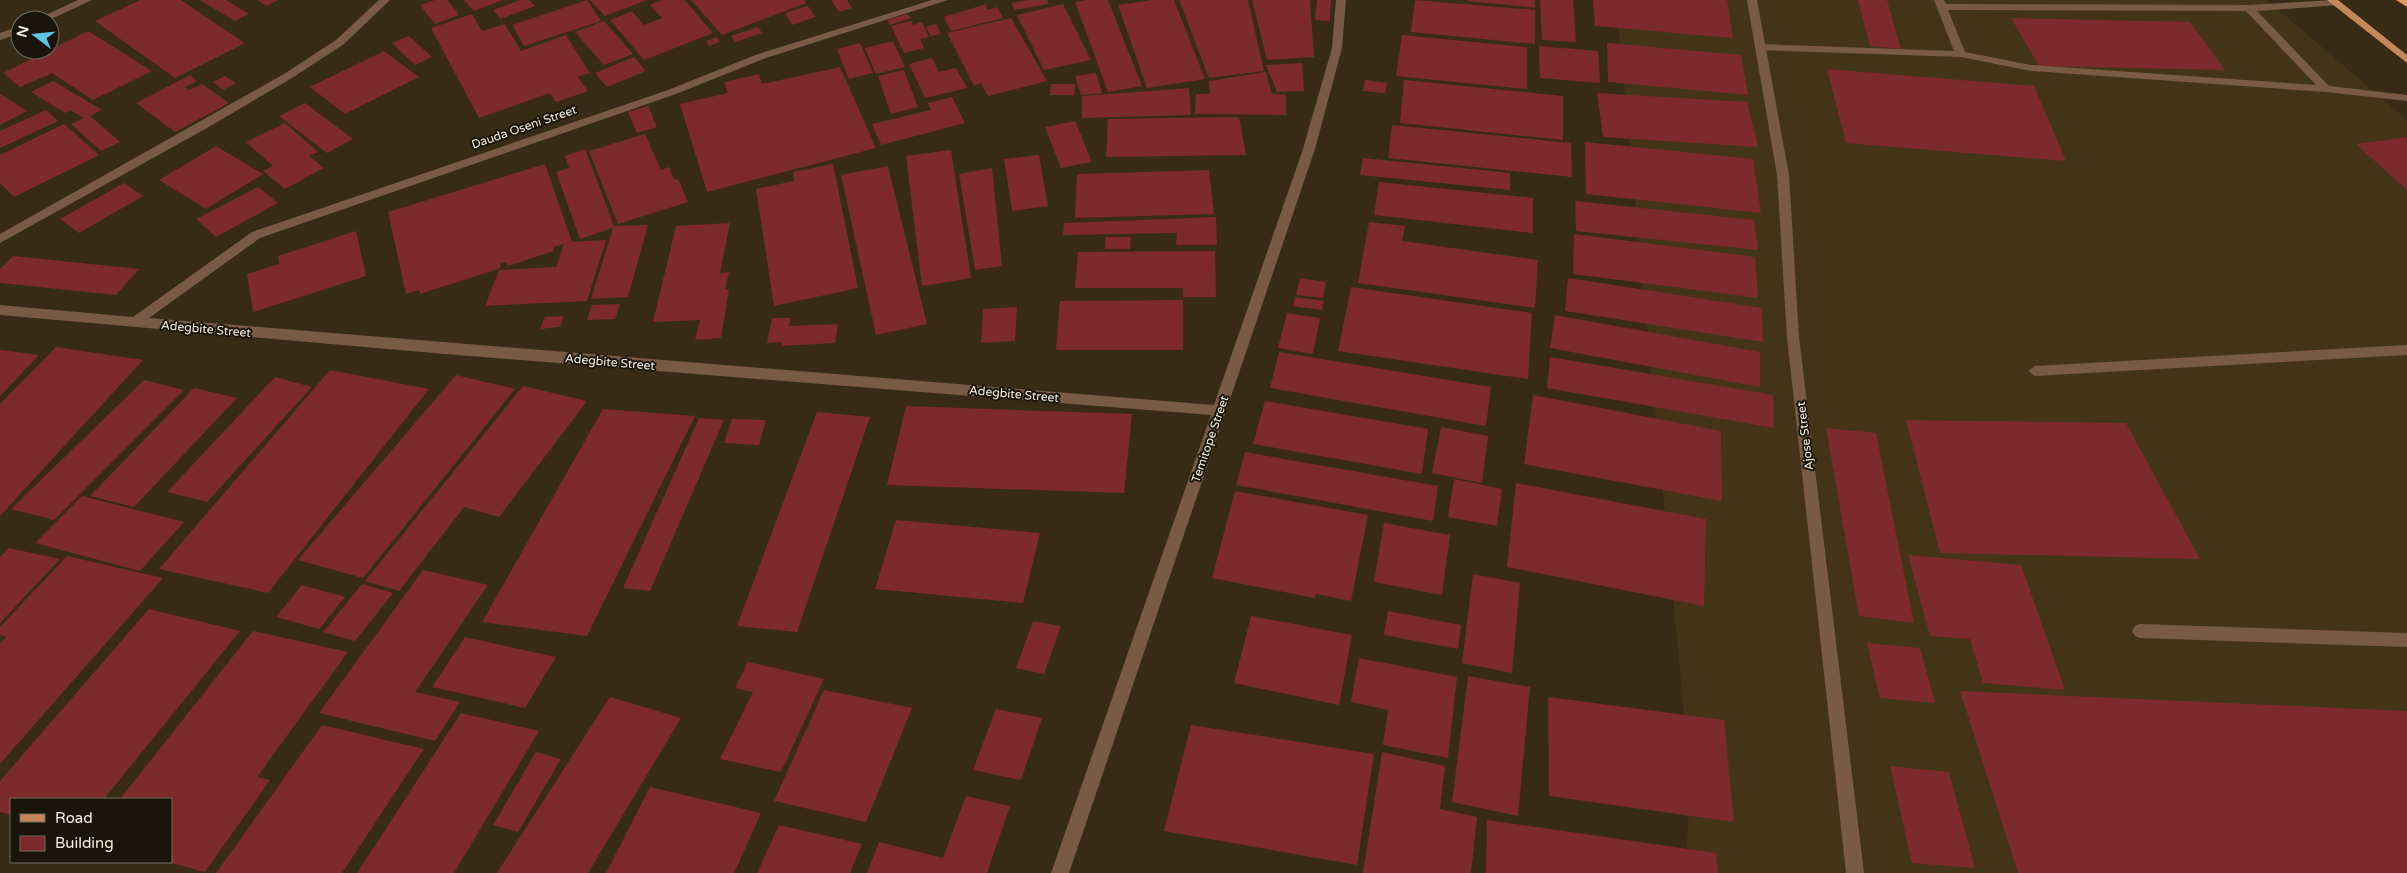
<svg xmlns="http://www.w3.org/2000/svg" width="2407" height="873" font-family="'Varela Round',sans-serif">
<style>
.built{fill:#443417}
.building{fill:#7c2a2b}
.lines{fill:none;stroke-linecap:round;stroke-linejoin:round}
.service{fill:#795b45;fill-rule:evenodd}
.minor{fill:#795b45;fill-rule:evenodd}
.primary{fill:#c48759;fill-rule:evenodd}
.motorway{fill:#e29860;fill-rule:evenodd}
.labels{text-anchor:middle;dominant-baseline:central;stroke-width:4;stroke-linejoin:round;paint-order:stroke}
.street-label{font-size:12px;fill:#f7f0e2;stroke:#1a150b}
</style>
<rect width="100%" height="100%" fill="#372b15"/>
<polygon class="built" points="1616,0 2267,0 2407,120 2407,873 1686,873 1690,776"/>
<g class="building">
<polygon points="140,0 181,0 245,43 175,78 95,21"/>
<polygon points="200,0 226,0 249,14 235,21"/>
<polygon points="257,0 278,0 267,6"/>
<polygon points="435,0 447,0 459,15 435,24 420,5"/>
<polygon points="464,0 503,0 474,11"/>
<polygon points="520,0 529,0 535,6 501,19 493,10"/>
<polygon points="587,0 601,21 524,46 512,25"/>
<polygon points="590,0 647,0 605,16"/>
<polygon points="662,0 685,0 713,33 644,60 610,20 632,11 644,25 662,18 650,5"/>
<polygon points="691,0 804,0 806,3 722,35"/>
<polygon points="831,0 847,0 852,8 839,12"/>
<polygon points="1028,0 1047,0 1049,4 1015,10 1011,3"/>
<polygon points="1086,0 1108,0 1142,86 1108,92 1075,2"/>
<polygon points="1152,0 1174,0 1205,79 1147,88 1118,5"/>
<polygon points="1179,0 1248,0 1264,71 1209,78"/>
<polygon points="1252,0 1310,0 1314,57 1267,60"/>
<polygon points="1317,0 1331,0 1330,21 1315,20"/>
<polygon points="1415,0 1535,10 1535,44 1411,32"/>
<polygon points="1468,0 1535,0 1535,8 1468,1"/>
<polygon points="1540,0 1573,0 1576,42 1542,40"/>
<polygon points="1593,0 1727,0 1733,38 1595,26"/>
<polygon points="1858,0 1887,0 1901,49 1870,46"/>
<polygon points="986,4 987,10 997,7 1003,18 951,31 944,17"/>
<polygon points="1063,4 1091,60 1044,70 1017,15"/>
<polygon points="808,6 815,17 792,25 785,13"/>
<polygon points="472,14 482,31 505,24 521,51 566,35 590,73 578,77 588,91 556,102 550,93 479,118 431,28"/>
<polygon points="907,14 911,18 890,25 887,20"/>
<polygon points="1011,18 1047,81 988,96 981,83 974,86 947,33"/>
<polygon points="2011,18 2190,22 2225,70 2039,66"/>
<polygon points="604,21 633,54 604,65 575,32"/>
<polygon points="911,21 913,25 922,22 929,37 920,39 924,48 904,53 891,26"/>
<polygon points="936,24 941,34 931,36 926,27"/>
<polygon points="758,27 762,33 735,42 731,36"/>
<polygon points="88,31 152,71 93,100 52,73 20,87 3,73"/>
<polygon points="1402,35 1527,47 1527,89 1396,76"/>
<polygon points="409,36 432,57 415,65 392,43"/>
<polygon points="717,37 720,42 709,46 706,41"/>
<polygon points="893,41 905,67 876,74 865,48"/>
<polygon points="860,43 873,73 849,79 837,49"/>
<polygon points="1607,43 1741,55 1748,95 1608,82"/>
<polygon points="1539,46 1598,51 1600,83 1540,78"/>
<polygon points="384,51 419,77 345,114 310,87"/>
<polygon points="634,57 646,71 607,87 595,73"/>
<polygon points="932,58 939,72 956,68 967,88 925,98 909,64"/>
<polygon points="1302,63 1304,91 1277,92 1266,65"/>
<polygon points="840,67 876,148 707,192 680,104 728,93 724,82 759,74 762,84"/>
<polygon points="1827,69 2034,86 2066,161 1846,143"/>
<polygon points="904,70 918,107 891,114 878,76"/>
<polygon points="1266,72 1272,94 1286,95 1286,115 1195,114 1196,94 1210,94 1209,81"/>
<polygon points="1096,73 1102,93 1081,95 1075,76"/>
<polygon points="190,75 197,81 185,87 189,90 202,84 229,103 175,132 136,103"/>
<polygon points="225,76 236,83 223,90 213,82"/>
<polygon points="1365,80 1387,83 1385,93 1363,91"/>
<polygon points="1404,80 1563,96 1563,140 1400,123"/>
<polygon points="53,81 102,110 90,116 120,142 101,151 71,124 84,118 70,110 65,113 31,92"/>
<polygon points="1051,84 1075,84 1074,95 1050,95"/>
<polygon points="1189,88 1191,115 1082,118 1082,96"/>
<polygon points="1597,93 1747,102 1758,147 1603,137"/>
<polygon points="0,94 27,111 0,125"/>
<polygon points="952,97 965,123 881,145 872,124 931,110 928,103"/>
<polygon points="305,103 353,139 327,153 279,116"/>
<polygon points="648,106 657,127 637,133 628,112"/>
<polygon points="46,110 58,121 0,148 0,131"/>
<polygon points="1239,117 1246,155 1106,157 1108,119"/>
<polygon points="1075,121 1092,162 1061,168 1045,127"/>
<polygon points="285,123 318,152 309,156 324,168 285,189 263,171 273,166 246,142"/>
<polygon points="64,124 99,155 14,197 0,183 0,155"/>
<polygon points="1392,125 1571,143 1572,177 1388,158"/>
<polygon points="645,134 661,170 669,167 674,180 678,179 688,202 618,224 589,151"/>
<polygon points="2407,137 2407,190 2356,144"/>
<polygon points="1585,142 1753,159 1761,213 1586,194"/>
<polygon points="216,146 263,174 206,209 159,180"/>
<polygon points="585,149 614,226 648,225 628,297 591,299 613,228 580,239 556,172 569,168 565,156"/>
<polygon points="951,150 971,278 922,286 906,156"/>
<polygon points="1039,155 1048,206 1012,211 1004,159"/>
<polygon points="1363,158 1510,173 1510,190 1360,175"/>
<polygon points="545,164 572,242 606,240 587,301 485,306 499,270 556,267 564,244 553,247 554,251 508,266 506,262 500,264 501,268 420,294 419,290 406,294 388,212"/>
<polygon points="833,164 858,288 774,306 756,189 794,181 793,172"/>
<polygon points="888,166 927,324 876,335 841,175"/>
<polygon points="992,168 1002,266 975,270 959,174"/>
<polygon points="1209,170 1214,214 1075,218 1077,174"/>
<polygon points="1379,182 1533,198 1533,233 1374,215"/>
<polygon points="124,183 143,196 79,233 60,219"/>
<polygon points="258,187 278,203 216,237 196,219"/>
<polygon points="1575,201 1754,220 1758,250 1576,231"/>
<polygon points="1216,217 1217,245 1176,245 1177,233 1063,235 1064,223"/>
<polygon points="1369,222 1405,226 1402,241 1538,260 1535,308 1358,283"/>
<polygon points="730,223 720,273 729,272 725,290 729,289 721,338 695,340 700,320 653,322 676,226"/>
<polygon points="356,231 366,276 253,312 247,274 279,264 278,256"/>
<polygon points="1574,234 1755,257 1758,298 1573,274"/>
<polygon points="1106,237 1131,237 1130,249 1105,249"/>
<polygon points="1215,251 1216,297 1183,297 1183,288 1075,288 1078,252"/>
<polygon points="13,256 139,269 116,295 0,283 0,269"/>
<polygon points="1300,278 1326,282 1323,298 1296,295"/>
<polygon points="1568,278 1762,308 1763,342 1565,311"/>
<polygon points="1351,287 1532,313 1528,379 1338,351"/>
<polygon points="1295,297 1324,301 1322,310 1293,306"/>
<polygon points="1183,300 1183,350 1056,350 1060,301"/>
<polygon points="620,304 615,319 587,320 592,305"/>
<polygon points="1017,307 1015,341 981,343 983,309"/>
<polygon points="1287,313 1320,318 1313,354 1278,348"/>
<polygon points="1555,315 1760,352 1760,387 1550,348"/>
<polygon points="564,316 560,327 540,329 545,317"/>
<polygon points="772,318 791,318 789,326 838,324 835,343 782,346 782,342 767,343"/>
<polygon points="56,347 143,360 0,516 0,404"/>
<polygon points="0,350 39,355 0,396"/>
<polygon points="1279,352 1491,387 1486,426 1270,388"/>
<polygon points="1550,357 1773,395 1774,428 1547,388"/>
<polygon points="330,370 429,389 268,593 159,569"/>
<polygon points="456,375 515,389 363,578 298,560"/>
<polygon points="275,377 312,387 207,502 167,492"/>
<polygon points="144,380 184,390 54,520 11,509"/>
<polygon points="523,386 587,401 499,517 464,507 399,591 365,581"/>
<polygon points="194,388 237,398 134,507 90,496"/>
<polygon points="1533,395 1721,431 1722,501 1524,464"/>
<polygon points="1265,401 1428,429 1422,474 1253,444"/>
<polygon points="906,406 1132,414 1124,493 887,485"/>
<polygon points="603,409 695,416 587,636 482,622"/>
<polygon points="817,412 870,417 797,632 737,626"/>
<polygon points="699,418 724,420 650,591 623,588"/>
<polygon points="732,419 766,420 759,445 724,443"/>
<polygon points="1906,420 2126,423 2200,559 1940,553"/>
<polygon points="1441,427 1488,436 1482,483 1432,473"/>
<polygon points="1826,428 1876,433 1914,623 1859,616"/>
<polygon points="1245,452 1438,486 1433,521 1236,485"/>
<polygon points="1454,479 1502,489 1497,526 1448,517"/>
<polygon points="1516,483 1706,519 1704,606 1507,567"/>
<polygon points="1235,491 1368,515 1351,601 1316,594 1315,598 1212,578"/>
<polygon points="82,496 184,522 140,571 35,543"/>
<polygon points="896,520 1040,533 1023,603 875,589"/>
<polygon points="1384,523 1450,535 1442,595 1374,582"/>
<polygon points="9,548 60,559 0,623 0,557"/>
<polygon points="1908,555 2021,565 2065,690 1983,683 1970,639 1930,636"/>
<polygon points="67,556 163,578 0,764 0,644 6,637 0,635 0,627"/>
<polygon points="423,570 488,585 415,692 460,702 435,741 319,713"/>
<polygon points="1473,574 1520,583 1512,673 1462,663"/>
<polygon points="362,584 393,593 355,641 323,632"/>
<polygon points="302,585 345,597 319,629 276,617"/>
<polygon points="149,609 240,631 104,799 11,799 11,815 0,812 0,781"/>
<polygon points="1388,611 1461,625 1458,649 1384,635"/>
<polygon points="1251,616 1352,635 1339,705 1234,683"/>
<polygon points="1033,621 1061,626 1044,674 1016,668"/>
<polygon points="253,631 348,652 257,777 270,780 205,872 171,863 171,799 120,799"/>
<polygon points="465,637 556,657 525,708 432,687"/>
<polygon points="1867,643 1920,648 1935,703 1880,698"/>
<polygon points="1359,658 1457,677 1448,758 1383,745 1388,710 1351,702"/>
<polygon points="748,662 824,679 781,772 720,759 753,692 735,688"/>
<polygon points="1468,676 1530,687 1518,816 1452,802"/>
<polygon points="824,690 912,708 866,822 774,801"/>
<polygon points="1960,691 2407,711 2407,873 2018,873"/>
<polygon points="610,697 681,718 588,873 497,873"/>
<polygon points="1548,697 1724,720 1734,822 1549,796"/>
<polygon points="996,709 1042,718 1021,780 973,770"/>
<polygon points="461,713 539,731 454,873 357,873"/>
<polygon points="322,725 424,749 342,873 216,873"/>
<polygon points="1191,725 1374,754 1357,865 1164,831"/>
<polygon points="536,752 561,759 518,832 493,825"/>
<polygon points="1382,752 1445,766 1440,809 1477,817 1471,873 1363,873"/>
<polygon points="1890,766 1949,772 1975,868 1912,863"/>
<polygon points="650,787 761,813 734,873 606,873"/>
<polygon points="966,796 1010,806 987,873 867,873 879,842 943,858"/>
<polygon points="1487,820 1716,853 1718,873 1486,873"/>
<polygon points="779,825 862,844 850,873 757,873"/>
</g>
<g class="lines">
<g class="service">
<path d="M1934,0H1944L1946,4L2249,5L2335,0L2340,3L2339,5L2257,11L2329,86L2407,95V101L2326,92L2031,71L1961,57L1760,50L1755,47L1760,44L1954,51ZM1948,10L2246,11L2316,85L2031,65L1965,52Z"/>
<polygon points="2407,345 2407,355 2035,376 2028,371 2035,366"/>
<polygon points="2140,624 2407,633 2407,647 2140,638 2135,636 2132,631 2135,626"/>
</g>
<g class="minor">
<polygon points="78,0 92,0 49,20 35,20"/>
<polygon points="379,0 390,0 344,44 292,78 207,128 0,243 0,234 284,74 336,40"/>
<polygon points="932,0 948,0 766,58 676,94 260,238 149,318 1214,405 1303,149 1332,48 1336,0 1346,0 1342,48 1315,149 1069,873 1051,873 1211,415 445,354 0,315 0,305 133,317 252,232 668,90 758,54"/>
<polygon points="1747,0 1757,0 1789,175 1799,337 1864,873 1846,873 1787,337 1777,175"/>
<polygon points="20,26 20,33 0,40 0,33"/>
</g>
<polygon class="primary" points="2327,0 2338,0 2407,55 2407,63"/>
<polygon class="motorway" points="2396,0 2407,0 2407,7"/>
</g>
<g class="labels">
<g class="street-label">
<text transform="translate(524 127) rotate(-19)">Dauda Oseni Street</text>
<text transform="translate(206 329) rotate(5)">Adegbite Street</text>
<text transform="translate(610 362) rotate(5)">Adegbite Street</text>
<text transform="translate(1014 394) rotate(5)">Adegbite Street</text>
<text transform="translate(1805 436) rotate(-97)">Ajose Street</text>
<text transform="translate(1210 439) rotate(-71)">Temitope Street</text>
</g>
</g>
<rect x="10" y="798" width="162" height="65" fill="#1a150b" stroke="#726d61"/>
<rect x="20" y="814" width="25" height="8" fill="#c48759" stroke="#726d61"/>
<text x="55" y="823" font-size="15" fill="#f7f0e2">Road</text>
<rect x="20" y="836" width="25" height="15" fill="#7c2a2b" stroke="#726d61"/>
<text x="55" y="848" font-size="15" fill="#f7f0e2">Building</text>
<g transform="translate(35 35) rotate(286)"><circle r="24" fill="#1a150b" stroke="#726d61"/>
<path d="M0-4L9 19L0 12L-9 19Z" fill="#5cc7e8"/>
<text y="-8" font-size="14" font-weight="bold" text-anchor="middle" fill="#f7f0e2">N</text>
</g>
</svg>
